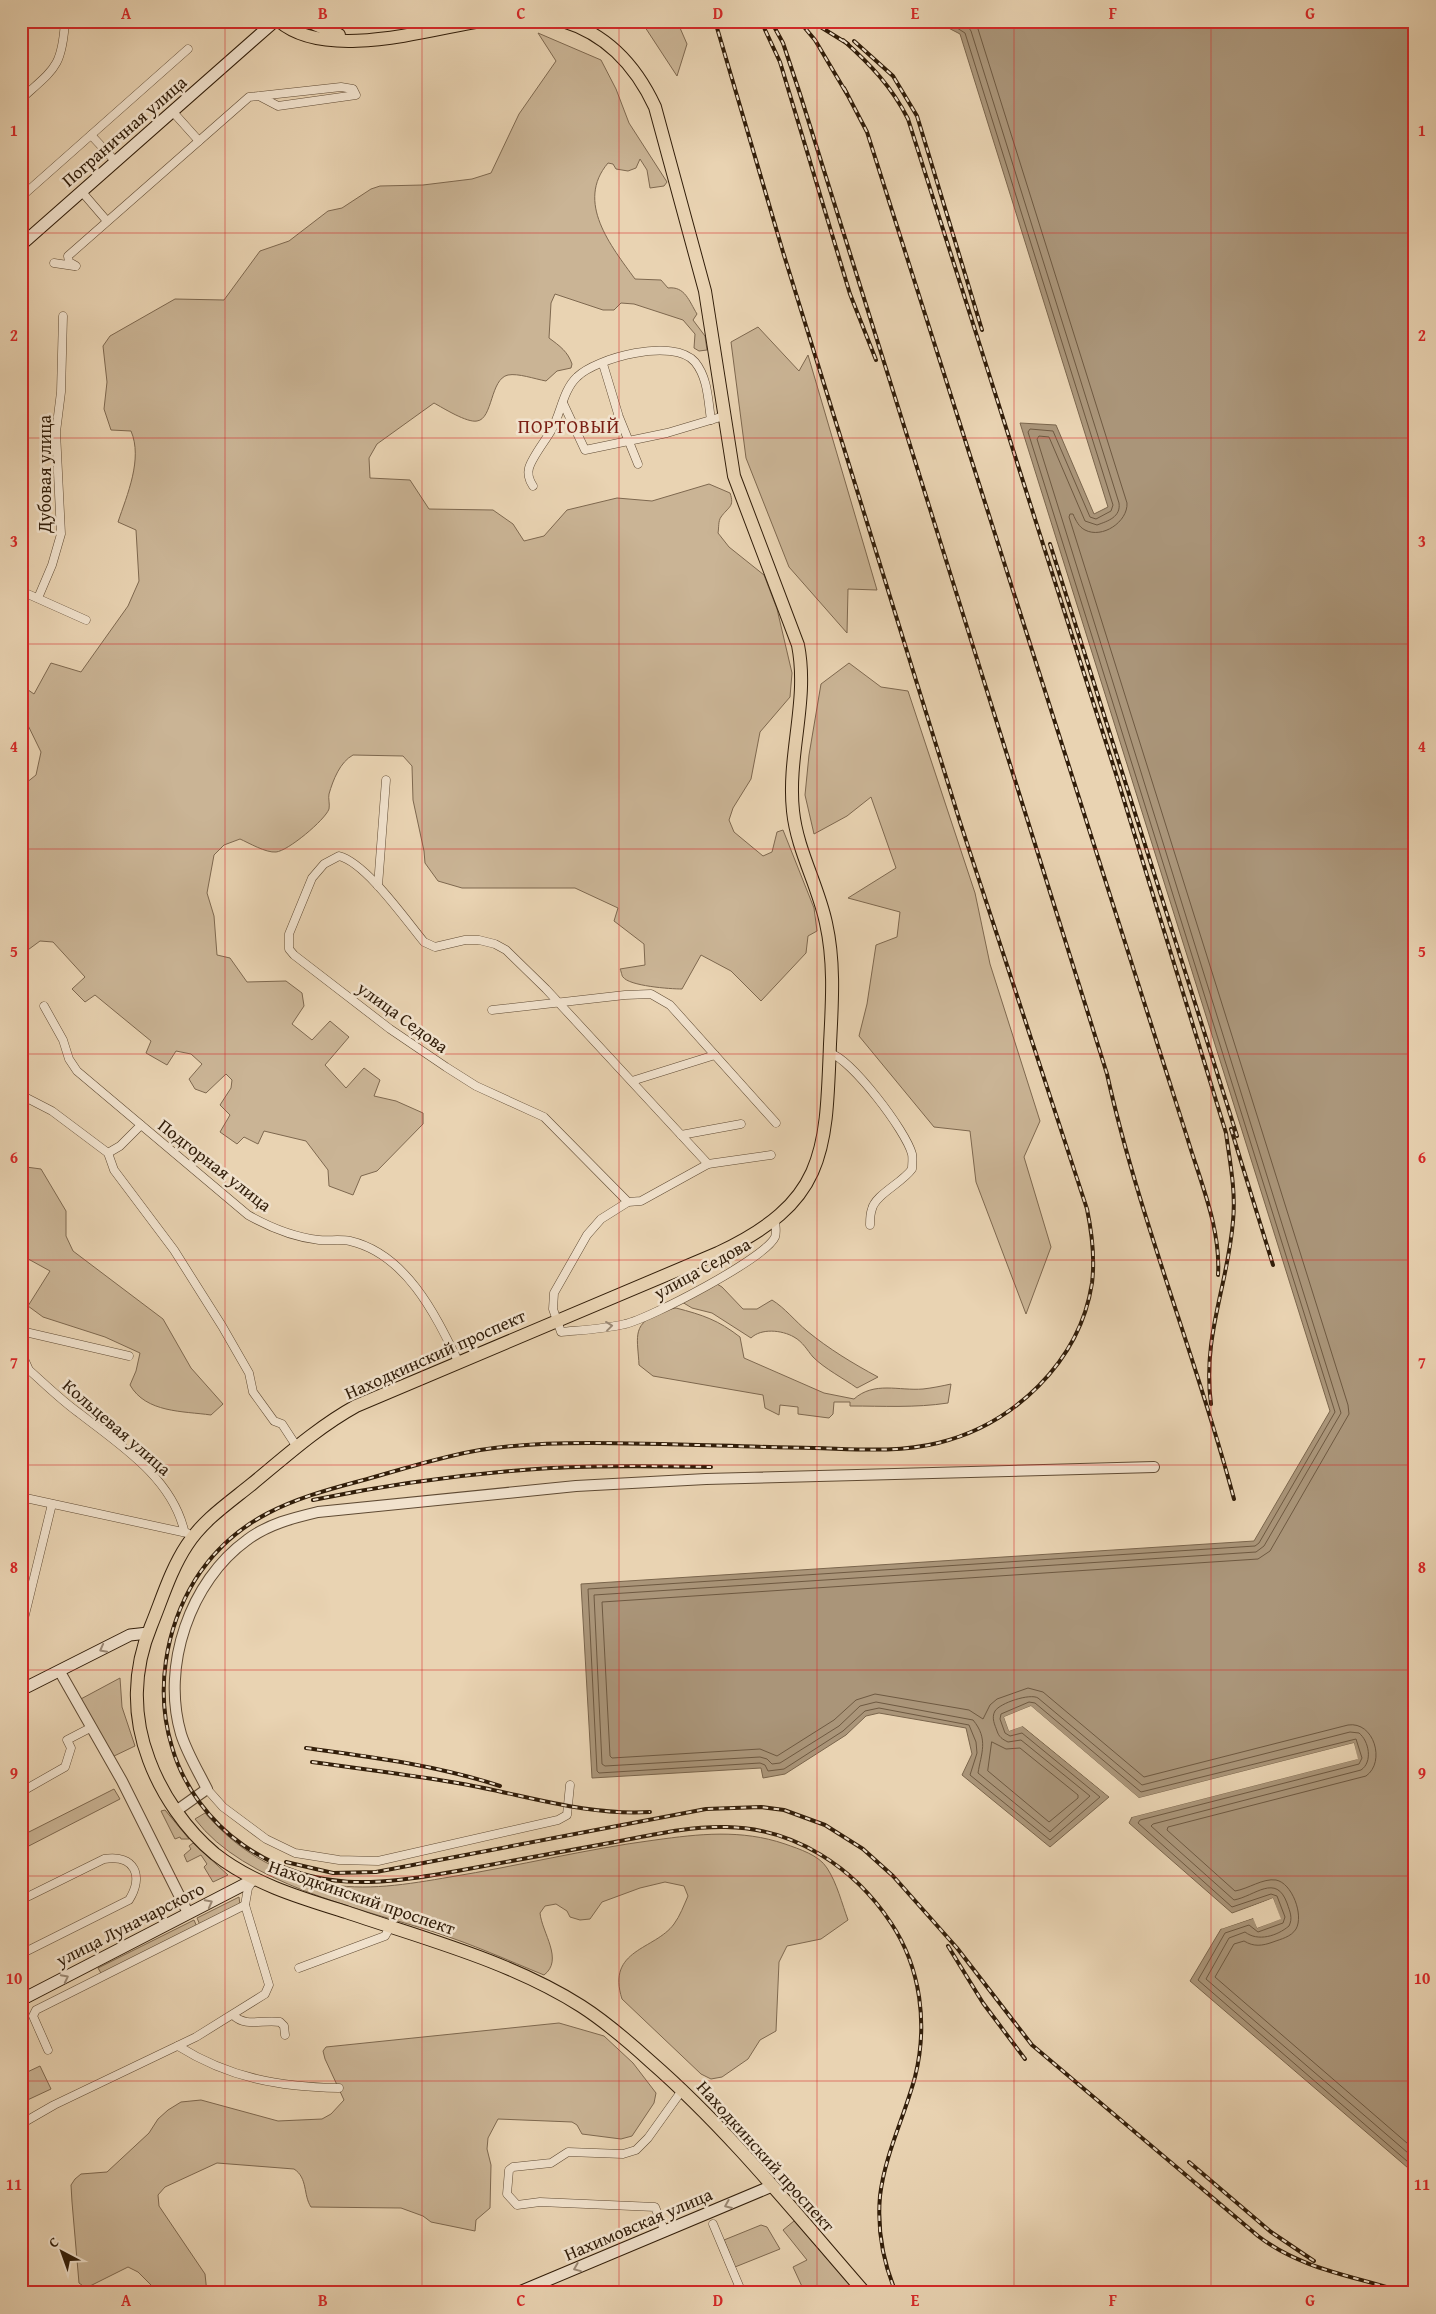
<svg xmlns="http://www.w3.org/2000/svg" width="1436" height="2314" font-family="'Gentium Book Plus',serif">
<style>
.green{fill:#cab495;stroke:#7e684f}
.water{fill:#aa9579;stroke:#7a654c}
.pier{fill:#e9d3b2}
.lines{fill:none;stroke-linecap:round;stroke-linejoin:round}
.shore{stroke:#6e5941;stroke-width:1}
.minor-casing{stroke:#5f4a33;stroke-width:9}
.tertiary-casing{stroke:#5f4a33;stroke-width:12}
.secondary-casing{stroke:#311d09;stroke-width:13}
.primary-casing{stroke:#311d09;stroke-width:14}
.minor{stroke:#f1e2cd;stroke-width:8}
.tertiary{stroke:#f1e2cd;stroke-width:10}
.secondary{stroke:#f1e2cd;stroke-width:11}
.primary{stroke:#e9d3b2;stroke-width:12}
.rail-casing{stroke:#311d09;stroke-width:4}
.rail{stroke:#f1e2cd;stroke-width:2;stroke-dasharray:5.5;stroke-linecap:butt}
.oneway{stroke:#9b8975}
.grid{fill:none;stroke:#d62828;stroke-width:1;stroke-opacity:0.55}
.labels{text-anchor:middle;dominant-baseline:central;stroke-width:5;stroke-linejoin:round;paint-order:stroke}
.street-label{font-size:18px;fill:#311d09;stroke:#f1e2cd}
.neighbourhood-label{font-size:19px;letter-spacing:1px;fill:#7a1f14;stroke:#f1e2cd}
.neatline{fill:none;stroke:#d62828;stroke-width:2}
.grid-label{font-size:16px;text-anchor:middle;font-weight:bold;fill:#d62828}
</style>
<rect width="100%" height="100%" fill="#e9d3b2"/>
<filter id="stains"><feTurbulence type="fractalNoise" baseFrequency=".004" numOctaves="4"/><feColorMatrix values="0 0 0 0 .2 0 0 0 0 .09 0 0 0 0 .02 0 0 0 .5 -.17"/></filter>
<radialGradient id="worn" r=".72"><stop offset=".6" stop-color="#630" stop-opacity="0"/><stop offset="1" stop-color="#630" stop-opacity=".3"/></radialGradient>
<g class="green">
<polygon points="641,21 677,21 687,44 677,76"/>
<path d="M538,33L601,60L616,89L629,123L667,182L664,186L650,188L647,170L640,159L636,168L628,171L616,169L613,164L608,163C575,202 611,246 635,279L661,280L668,288C685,286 689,301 697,314L693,320L705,336L707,350L699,351L694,348L695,334L683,320L634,304L621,303L614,310H603L555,294L551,303L549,338C560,346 568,352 572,364L571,368L557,371L546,381C535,379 518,373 508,375C490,379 493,419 477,421C467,423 443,408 434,403L377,444L369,458L370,478L410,480L429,509L493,510L513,524L524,541L544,536L567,510L617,498L652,501L709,484L730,493C735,507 728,507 721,517C718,521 719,528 718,533L729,547L764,575L777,609L792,673L790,697L760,732L751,779L733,808L729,820L734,832L763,856L772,852L777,832L783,830L814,908L817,931L808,936L806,953L761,1001L731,971L701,955L682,989C670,989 629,986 623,977C622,977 621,970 620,969L645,965L644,944L614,921L618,908L575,888H462L438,881L425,863L424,851L413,800L412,766L403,756L353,755C340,762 333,780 329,794C328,798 330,804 329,809C325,820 288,851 276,852C266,853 249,843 240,839L224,845L214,855L207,893L214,916L217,955L230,958L247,982L286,981L302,993L304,1006L292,1024L312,1040L330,1021L349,1037L325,1065L346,1088L364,1068L380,1080L374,1096L396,1101L423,1113V1124L377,1171L361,1176L353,1195L329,1186L328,1170L306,1141L264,1131L258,1144L244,1137L237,1144L220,1132L230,1115L220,1105L231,1088L232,1080L226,1074L206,1093L195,1089L189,1079L202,1064L191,1054L176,1051L167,1065L146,1053L151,1041L95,995L85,1002L72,989L85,977L53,942L40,941L21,955V787L36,775L41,752L21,711V685L34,694L51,663L81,672L128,606L139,581L136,530L118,522C127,495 143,459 131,431L111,430L104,409L107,382L103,346L110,336L175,299L224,300L260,251L289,241L328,211L342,208L371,189L380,186L423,185L472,179L491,173L519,114L556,61Z"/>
<polygon points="758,327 799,371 808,355 877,590 848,589 847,633 789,567 746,458 731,342"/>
<polygon points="849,663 881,687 908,691 975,893 990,964 1040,1121 1024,1157 1051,1247 1026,1314 976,1182 970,1131 934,1127 859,1036 867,1004 876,945 897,937 900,912 848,898 896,868 871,797 847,816 814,834 805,795 809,755 821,684"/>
<path d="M26,1167L41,1169L66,1211V1236L73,1251L163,1319L191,1368L223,1404L211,1415C183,1411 146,1413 130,1385L136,1371L140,1353L105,1337L43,1317L28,1306L50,1271L21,1255V1169Z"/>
<path d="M717,1284L722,1287L743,1309H757L772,1300C785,1308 795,1321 807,1331C829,1349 852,1363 878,1377L857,1388C843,1378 825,1369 813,1357C807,1350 803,1342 794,1337C782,1330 761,1328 751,1338L712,1313L692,1308L682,1302Z"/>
<path d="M676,1308C703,1315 718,1320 740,1337L744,1358L824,1393L854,1399C874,1381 899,1391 923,1389C932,1388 942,1386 951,1384L948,1403C915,1408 883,1406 850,1406V1402H834L833,1414L829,1418L798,1414V1407L780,1405L779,1415L765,1408L763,1395L653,1376L639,1365C638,1340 631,1325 657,1314C664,1311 669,1309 676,1308Z"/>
<polygon points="120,1678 122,1707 135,1746 112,1757 79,1700"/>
<polygon points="114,1789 120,1799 21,1850 21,1836"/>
<polygon points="165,1810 189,1839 181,1839 180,1837 175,1839 161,1811"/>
<path d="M205,1813C236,1849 275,1873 323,1883C364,1892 409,1884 450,1877C518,1866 586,1849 655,1840C699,1834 741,1829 785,1844C799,1849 819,1855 827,1868C837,1883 842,1904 848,1920L821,1939L787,1946L779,1962L776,2031L760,2040L748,2059L722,2077L711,2079L701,2074L622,1999C606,1949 655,1950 674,1924C680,1916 684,1905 688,1896L684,1886L665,1882L640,1888L602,1902L590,1919L580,1920L570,1917L567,1911L556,1904L545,1906L540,1913C542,1933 564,1960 544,1975C507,1960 472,1944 434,1932C359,1908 244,1884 195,1819Z"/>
<polygon points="193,1843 228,1875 213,1882 204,1867 207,1864 201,1855 187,1862 184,1855 191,1849 189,1846"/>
<polygon points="239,1897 240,1905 200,1925 197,1918"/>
<polygon points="194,1920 197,1927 102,1975 98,1968"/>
<path d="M559,2023L604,2036L633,2063L656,2093L654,2103L632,2136L621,2139L582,2134L577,2125L572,2122L498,2119L488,2138L487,2149L491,2165L490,2208L476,2220L475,2231L431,2222L423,2216L401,2208L311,2207C303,2195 308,2178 294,2169L217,2163L165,2187L158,2195L159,2206L205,2274L207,2293H159L138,2272L128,2267L86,2288L79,2283L72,2202L71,2185L75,2179L81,2174L107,2172L149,2133L158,2119L168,2110L181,2102L201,2100L278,2121L322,2119L331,2114L344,2100L325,2059L323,2051L326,2047Z"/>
<polygon points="40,2066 51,2089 21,2103 21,2075"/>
<polygon points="794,2221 852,2287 852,2293 805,2293 793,2267 807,2260 783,2230"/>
<polygon points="761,2225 767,2227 780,2249 735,2267 724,2240"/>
</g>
<polygon class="water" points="935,21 1415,21 1415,2174 1190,1981 1221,1929 1254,1918 1257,1928 1280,1919 1273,1898 1232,1913 1129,1823 1132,1817 1357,1759 1354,1743 1139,1798 1031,1706 1004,1717 1009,1731 1022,1726 1109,1797 1050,1847 962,1775 972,1754 966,1728 879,1713 866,1716 846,1735 785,1774 763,1778 761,1768 592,1778 581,1584 1254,1541 1330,1411 1020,423 1056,425 1094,514 1108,507 960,34"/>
<g class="pier">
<polygon points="1031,1706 1139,1798 1354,1743 1358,1759 1132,1817 1131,1815 1355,1757 1352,1746 1139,1800 1030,1709 1007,1718 1011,1728 1024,1724 1111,1795 1111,1798 1023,1726 1009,1731 1004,1717"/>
<polygon points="1273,1898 1281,1919 1257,1928 1253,1918 1221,1929 1224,1925 1253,1915 1256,1916 1258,1924 1277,1917 1272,1902 1231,1915"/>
</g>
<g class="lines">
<g class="shore">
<polyline points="946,21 965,33 1113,505 1111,511 1096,519 1090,517 1053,431 1030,429 1028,432 1335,1412 1259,1543 1255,1546 588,1589 597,1771 599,1773 760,1763 765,1765 768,1771 784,1769 843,1731 865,1711 879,1708 969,1725 976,1742 977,1753 970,1775 1050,1840 1100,1797 1022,1733 1010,1736 1005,1733 1000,1719 1001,1714 1029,1702 1035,1703 1141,1792 1356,1739 1362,1758 1359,1764 1140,1820 1138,1823 1232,1907 1271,1894 1277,1896 1285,1917 1283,1923 1258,1932 1249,1925 1225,1933 1198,1980 1415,2168"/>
<path d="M960,21L967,25L971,31L1119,503C1121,517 1108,521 1097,525L1085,521L1049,437L1039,436L1037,439L1341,1413L1264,1546L1256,1552L594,1595L602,1764L605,1766L760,1757L767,1759L772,1764L780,1763L839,1726L860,1706L876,1702L973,1720C989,1739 981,1754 978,1773L1050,1832L1090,1796L1021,1740L1008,1742C1002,1739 999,1737 997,1731C995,1725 991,1718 995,1711C1000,1703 1030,1693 1038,1698L1142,1785L1350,1732L1359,1733C1369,1741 1373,1762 1361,1770L1153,1824L1151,1826L1234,1900C1255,1896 1276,1873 1287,1903C1290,1912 1293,1918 1289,1926C1277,1936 1258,1942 1245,1932L1229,1938L1206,1979L1415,2159"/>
<path d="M974,21L978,29L1127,503C1128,522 1102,539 1085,530C1079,527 1076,521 1073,514H1070L1069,517L1348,1405L1349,1414L1270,1551L1258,1559L602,1602L610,1756L612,1758L760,1749L777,1756L834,1720L856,1700L875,1694L969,1710L983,1719L990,1705L997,1699L1028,1688L1043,1692L1144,1777L1348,1725C1374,1721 1386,1762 1366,1776L1168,1827L1167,1830L1235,1891C1248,1889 1263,1878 1276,1880C1292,1883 1304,1915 1296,1929C1291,1937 1281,1939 1273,1942C1262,1946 1254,1947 1244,1941L1234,1944L1215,1977L1415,2150"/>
<polygon points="992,1742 1006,1749 1020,1748 1078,1795 1078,1798 1049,1822 988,1771"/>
</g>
<defs>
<g id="minor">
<path d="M21,99C54,69 62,68 65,21"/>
<polyline points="173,112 199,141"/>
<polyline points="91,135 116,162"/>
<polyline points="82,192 107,221"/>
<polyline points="21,197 188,49"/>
<polyline points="54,263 74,266"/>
<polyline points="76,266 69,262 68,256 249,97 259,96 341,87 353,89 356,95 278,106 259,96"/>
<polyline points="603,364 619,417 638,464"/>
<polyline points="563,403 585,450 667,433 724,416"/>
<path d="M533,486C529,480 527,475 529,468C532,457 546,440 552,429C561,413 563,390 577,377C596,358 674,337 695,362C708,378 708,400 711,420"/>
<polyline points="21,591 86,620"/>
<polyline points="38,598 52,565 61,534 56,432 61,392 63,316"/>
<polyline points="378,886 386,780"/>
<path d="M44,1006L63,1040L69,1059L77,1071L248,1215C271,1228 293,1237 319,1240C329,1241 340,1239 350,1241C406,1254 435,1314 458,1361"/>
<polyline points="492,1010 625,995 651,994 670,1005 776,1123"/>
<path d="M830,1053C852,1060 906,1131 912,1154C913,1159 912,1164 912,1169C902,1183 875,1195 872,1209C870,1214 870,1220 870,1225"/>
<polyline points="632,1081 715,1055"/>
<polyline points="21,1095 52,1111 108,1153 114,1170 174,1250 222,1326 249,1373 253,1392 274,1421 282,1424 297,1447"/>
<polyline points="681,1135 741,1124"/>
<polyline points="108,1153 120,1146 141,1125"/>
<path d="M771,1155L708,1164L641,1201L628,1202L601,1219L587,1235L554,1293L553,1309L561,1332C582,1330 605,1329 625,1324C649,1319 766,1258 775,1237C777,1232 775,1224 775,1219"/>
<path d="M628,1202L544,1117L476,1086L446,1067L390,1029L294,955L289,949V934L312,878L324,864L339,856C366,863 405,919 424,942L435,947L465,940H479L495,944L506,950L546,989L708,1164"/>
<polyline points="21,1331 129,1356"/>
<path d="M21,1352L29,1370C46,1385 61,1400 79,1413C120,1445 171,1477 184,1530"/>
<polyline points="21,1497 187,1533"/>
<polyline points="21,1631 52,1504"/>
<polyline points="207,1789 223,1807 266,1839 295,1853 339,1860 378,1861 558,1820 567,1815 570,1785"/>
<polyline points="21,1792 65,1767 71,1748 67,1740 92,1727"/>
<path d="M21,1900L104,1859C135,1854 144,1876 129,1900L21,1954"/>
<polyline points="299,1968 385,1936 390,1927"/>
<path d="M233,2015C246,2028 263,2019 280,2022L284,2026L285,2035"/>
<path d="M178,2046C229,2078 280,2087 339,2088"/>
<polyline points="48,2050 33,2016 36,2010 245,1905"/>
<polyline points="21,2124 54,2105 196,2037 265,1994 269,1985 245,1905 248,1888 252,1882"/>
<polyline points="713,2224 742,2293"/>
<polyline points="665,2232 655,2207 540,2202 517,2205 507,2194 509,2170 513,2167 551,2163 568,2152 623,2154 636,2150 648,2138 683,2089"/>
</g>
<g id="tertiary">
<polyline points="60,1672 122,1781 188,1913"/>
<path d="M176,1811L207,1789C198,1771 187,1753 181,1734C161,1666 190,1581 247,1540C268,1524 293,1518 318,1512L576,1486L706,1479L1154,1467"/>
</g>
<g id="secondary">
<polyline points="21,245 275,21"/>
<polyline points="21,1690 130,1635 148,1633"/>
<polyline points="21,2000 255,1879"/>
<polyline points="517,2293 772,2186"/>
</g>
<g id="primary">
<path d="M279,21C325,61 426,30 481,21"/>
<polyline points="308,21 339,35"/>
<path d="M563,21C606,34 636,66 655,107L705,291L734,476L798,645C809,701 787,755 793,811C797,850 818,885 826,923C835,963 832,1004 830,1044C826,1153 826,1202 718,1253L356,1406C318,1427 286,1456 252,1484C230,1502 203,1520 187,1545C171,1569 162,1599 151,1626C133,1669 132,1716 149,1760C162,1795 186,1830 215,1854C253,1884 301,1898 346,1912C425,1939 510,1961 581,2006C606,2022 629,2042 651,2062C730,2131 796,2214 865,2293"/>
</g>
</defs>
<use href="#minor" class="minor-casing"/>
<use href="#tertiary" class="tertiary-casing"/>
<use href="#secondary" class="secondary-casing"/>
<use href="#primary" class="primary-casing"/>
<use href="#minor" class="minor"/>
<use href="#tertiary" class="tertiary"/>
<use href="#secondary" class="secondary"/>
<use href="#primary" class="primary"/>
<defs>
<g id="rail">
<path d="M715,21L783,252L960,822L1087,1209C1092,1233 1095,1258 1092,1283C1080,1362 1013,1425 938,1443C897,1453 855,1449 814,1448C740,1447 665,1443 591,1443C554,1443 517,1444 480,1450C439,1457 400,1470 360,1481C292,1499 235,1517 195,1580C165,1629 155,1692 172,1747C183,1786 210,1822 243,1845C313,1894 379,1885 457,1871C506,1862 555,1853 604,1844C644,1837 685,1826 726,1827C794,1828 854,1867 891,1923C921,1968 928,2025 915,2077C904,2118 885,2154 880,2196C877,2230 883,2262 896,2293"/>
<polyline points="761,21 780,62 850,294 876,360"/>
<path d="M771,21L783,43L800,94L1107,1074C1139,1218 1196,1356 1234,1499"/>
<polyline points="799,21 815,40 847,94"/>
<polyline points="811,21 848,44"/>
<path d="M843,40C870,64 892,87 908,119L1115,771L1226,1133C1230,1163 1236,1191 1233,1221C1228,1285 1202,1337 1211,1404"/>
<polyline points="854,41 893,76 917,116 982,330"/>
<path d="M844,88L867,132L1187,1137C1200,1181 1221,1228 1218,1275"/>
<polyline points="1050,544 1237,1136"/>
<polyline points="1231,1129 1273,1265"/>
<path d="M313,1500C391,1484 472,1473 551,1468C604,1465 658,1466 711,1467"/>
<path d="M306,1748C372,1757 436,1765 500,1786"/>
<path d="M312,1762C362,1769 413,1775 463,1784C525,1795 586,1816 650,1812"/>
<path d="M286,1862L333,1873L376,1872L706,1809L761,1807L784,1810L825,1825L863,1849L893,1876L957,1948L1032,2045L1258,2236C1302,2270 1355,2276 1406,2293"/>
<polyline points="948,1946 983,2003 1025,2059"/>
<polyline points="1189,2162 1271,2232 1314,2261"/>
</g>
</defs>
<use href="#rail" class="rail-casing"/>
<use href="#rail" class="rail"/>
</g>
<defs><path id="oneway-chevron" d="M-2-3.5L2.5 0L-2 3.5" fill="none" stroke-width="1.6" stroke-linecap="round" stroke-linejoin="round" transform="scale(1.25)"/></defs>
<g class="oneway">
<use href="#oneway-chevron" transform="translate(609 1326) rotate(-7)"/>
<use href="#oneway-chevron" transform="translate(103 1649) rotate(152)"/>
<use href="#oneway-chevron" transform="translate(209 1903) rotate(-28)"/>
<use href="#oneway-chevron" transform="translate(65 1978) rotate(-27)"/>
<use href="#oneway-chevron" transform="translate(728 2205) rotate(157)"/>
<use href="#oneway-chevron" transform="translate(577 2268) rotate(158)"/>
</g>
<path class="grid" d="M225,21V2293M422,21V2293M619,21V2293M817,21V2293M1014,21V2293M1211,21V2293M21,233H1415M21,438H1415M21,644H1415M21,849H1415M21,1054H1415M21,1260H1415M21,1465H1415M21,1670H1415M21,1876H1415M21,2081H1415"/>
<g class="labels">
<g class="street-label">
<text transform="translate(124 131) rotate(-41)">Пограничная улица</text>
<text transform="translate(44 474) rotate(-90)">Дубовая улица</text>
<text transform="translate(403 1017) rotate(36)">улица Седова</text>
<text transform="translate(215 1165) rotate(38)">Подгорная улица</text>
<text transform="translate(702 1268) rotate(-29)">улица Седова</text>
<text transform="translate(435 1354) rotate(-24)">Находкинский проспект</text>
<text transform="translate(117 1427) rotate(41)">Кольцевая улица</text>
<text transform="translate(362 1897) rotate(19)">Находкинский проспект</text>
<text transform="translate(130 1924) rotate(-27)">улица Луначарского</text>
<text transform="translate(766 2156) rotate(48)">Находкинский проспект</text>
<text transform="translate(638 2224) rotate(-23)">Нахимовская улица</text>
</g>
<g class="neighbourhood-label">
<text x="569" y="426">ПОРТОВЫЙ</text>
</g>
</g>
<rect width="1436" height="2314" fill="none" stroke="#e9d3b2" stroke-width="55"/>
<g transform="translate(62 2252) rotate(319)" stroke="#f1e2cd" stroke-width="4" paint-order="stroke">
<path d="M0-4L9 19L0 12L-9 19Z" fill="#311d09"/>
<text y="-8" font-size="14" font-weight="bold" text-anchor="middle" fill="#311d09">С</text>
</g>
<rect x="28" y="28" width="1380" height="2258" class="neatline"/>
<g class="grid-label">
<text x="126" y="19">A</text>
<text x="323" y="19">B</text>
<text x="521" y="19">C</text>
<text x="718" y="19">D</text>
<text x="915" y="19">E</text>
<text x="1113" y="19">F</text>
<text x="1310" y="19">G</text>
<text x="14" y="136">1</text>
<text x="1422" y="136">1</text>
<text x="14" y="341">2</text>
<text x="1422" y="341">2</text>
<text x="14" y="547">3</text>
<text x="1422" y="547">3</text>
<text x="14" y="752">4</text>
<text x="1422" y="752">4</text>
<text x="14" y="957">5</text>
<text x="1422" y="957">5</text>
<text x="14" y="1163">6</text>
<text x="1422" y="1163">6</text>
<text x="14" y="1368">7</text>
<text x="1422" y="1368">7</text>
<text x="14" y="1573">8</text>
<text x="1422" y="1573">8</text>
<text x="14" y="1779">9</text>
<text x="1422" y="1779">9</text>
<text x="14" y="1984">10</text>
<text x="1422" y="1984">10</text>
<text x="14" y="2190">11</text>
<text x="1422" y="2190">11</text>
<text x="126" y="2306">A</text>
<text x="323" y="2306">B</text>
<text x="521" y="2306">C</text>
<text x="718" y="2306">D</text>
<text x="915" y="2306">E</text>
<text x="1113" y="2306">F</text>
<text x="1310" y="2306">G</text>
</g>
<rect width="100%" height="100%" filter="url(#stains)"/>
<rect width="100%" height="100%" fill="url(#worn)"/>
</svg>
